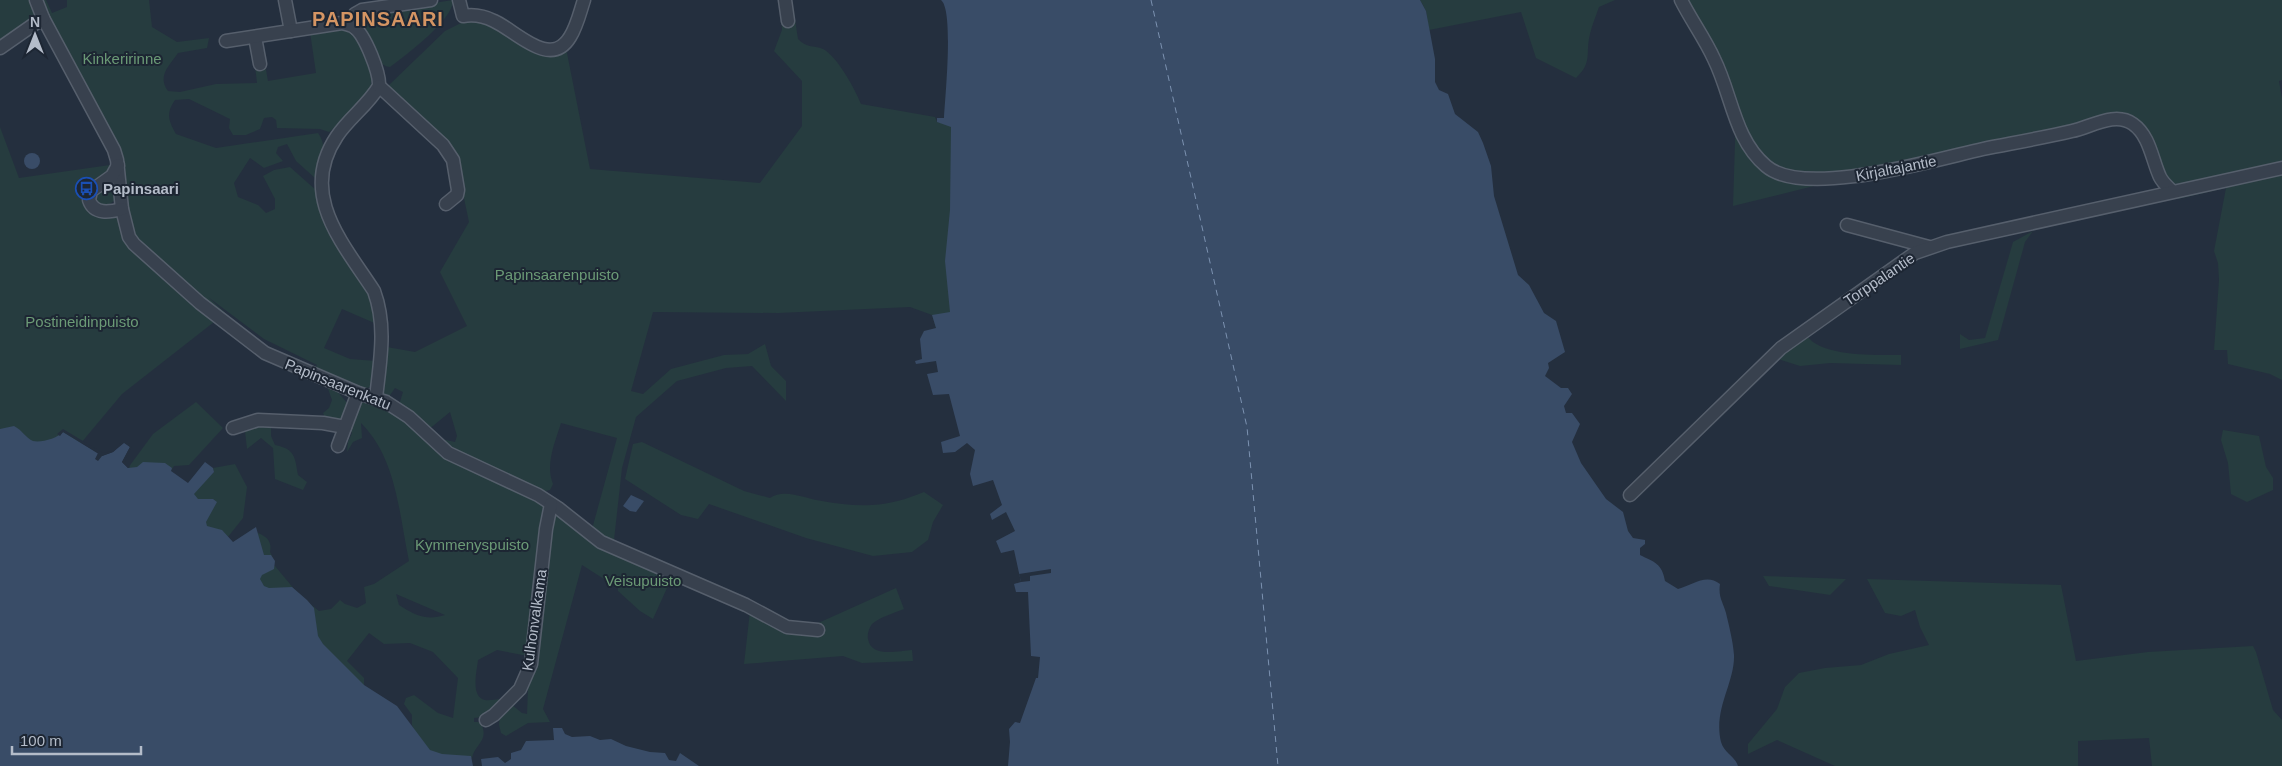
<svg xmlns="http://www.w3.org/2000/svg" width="2282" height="766" font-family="Helvetica,sans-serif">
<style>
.green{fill:#263c3f;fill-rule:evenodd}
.water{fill:#394c67}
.pier{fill:#242f3e}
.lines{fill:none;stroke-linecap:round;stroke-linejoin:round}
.ferry{stroke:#7c92b1;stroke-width:1;stroke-dasharray:6 5;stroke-linecap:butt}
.minor-casing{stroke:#565f6c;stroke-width:15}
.minor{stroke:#38414e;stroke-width:12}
.labels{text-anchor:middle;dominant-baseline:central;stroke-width:4;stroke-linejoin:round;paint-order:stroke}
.park-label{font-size:15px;fill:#6b9a76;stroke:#1d2633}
.street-label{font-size:15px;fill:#b4bcc9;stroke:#1d2633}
.poi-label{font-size:15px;font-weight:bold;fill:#b4bcc9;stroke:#1d2633;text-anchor:start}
.district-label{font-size:20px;font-weight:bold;letter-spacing:1px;fill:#d59563;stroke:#1d2633}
</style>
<rect width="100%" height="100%" fill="#242f3e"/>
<g class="green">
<polygon points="0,0 31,0 34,12 32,19 0,41"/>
<path d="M41,0H46L52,13L67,7V0H149L152,27L177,42L209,38L207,48L178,53C169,66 157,76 168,91L180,92L216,84L257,83L255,66L265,64L268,81L316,73L310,32L340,28L348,30L357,37L373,73L370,90L340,123L329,132L320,129L277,128L276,120L272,117L264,118L260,129L246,135H233L229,128L230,119L189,99L175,100C166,113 168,120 176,134L216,148L318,133C328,146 323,165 315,178L296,161L287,144L278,147L276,153L283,161L264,168L250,158L234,183L238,197L258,205L266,213L275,209V199L263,176L274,170L290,167L317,191L324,217L373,299L379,325L342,309L324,348L350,359L376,361L374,380L370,387L361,390L356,388L284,358L282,356L315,368L317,365L264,339L208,297L234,321L229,319C197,294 137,257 127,218C122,195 126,172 119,149L53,27Z"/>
<path d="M453,0C454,19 406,55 390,67C373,67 364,29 363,14Z"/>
<path d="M781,0H792L798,39C806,48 813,45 823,49C837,56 855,89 861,104L935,117L937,122L961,125L979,313L936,328L932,315L910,307L778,313L653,312L631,391L643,394L671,369L724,355L748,354L765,344L771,366L786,381V401L752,366L726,368L677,381L636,417L622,468L614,540L689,573L688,577L792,624H816L896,588L904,609C894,613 880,617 872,624C869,628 867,634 868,639C871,658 898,651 912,650L913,661L862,663L843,656L744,664L750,611L672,577L653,619L640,611L618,591V588L582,565L543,709L550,722L528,723L506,736L501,733L499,725L500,715L512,705L522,713L527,714L528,689L555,512L589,540L617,438L561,423C555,443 545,464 553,484L550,490L545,491L466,456L437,438L455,442L457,436L450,412L428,430L399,405L403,392L395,388L388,398L382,392L387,347L415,352L467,326L440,272L469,222L454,151L388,86L445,31L463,22L483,21L529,49L566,48L590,169L760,183L802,126V81L774,51L782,30Z"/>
<path d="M1420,0H1615L1599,7C1596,16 1592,25 1590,34C1585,54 1593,62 1576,78L1536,58L1521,12L1429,30L1426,11Z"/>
<path d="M1685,0H2282V80L2279,81L2282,98V380L2270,374L2228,364L2227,350H2214L2219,280L2218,263L2214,251L2226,188L2178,199L2130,117C1996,137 1865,174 1733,206L1736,110Z"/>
<polygon points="0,127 19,178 110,165 105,174 84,189 92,214 102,217 117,217 129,245 136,254 163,278 164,281 172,284 214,322 122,394 81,443 76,440 0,496"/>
<path d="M111,184L114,187V201L106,206L98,203C94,195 103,186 111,184Z"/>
<polygon points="2033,231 2025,242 1998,340 1960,349 1960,334 1969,340 1985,338 2013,242"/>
<path d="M1807,336C1822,357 1876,355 1901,355V365L1830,363L1800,366L1778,359Z"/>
<polygon points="327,386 336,390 348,404 343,420 336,422 326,419 323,413 329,408 332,400"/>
<path d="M368,401L401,418L433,447L540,501L546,508L539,532L528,656L497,650L478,660C477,671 470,697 485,700C489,701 496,699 501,699V703L483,717L474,718V722H480C491,740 474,745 472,758L438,766L416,734L412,725V715L404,704L406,698L414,695L438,713L453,718L458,678L433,652L410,643L384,644L369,633L347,661L364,678V691L269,610L242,550L258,533C268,537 272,542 270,552L273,558H266L260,572L275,566L300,596L319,611L331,609L340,600L345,604L357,608L366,603L364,587L374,584L409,561C399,514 397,459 361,423L362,438L353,442L347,452L348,442L352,433L350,429L360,403ZM396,594L445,615C427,621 414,615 399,605Z"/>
<polygon points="196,402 223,428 189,465 174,466 163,483 128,468 153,434"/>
<path d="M271,425V436L275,445C295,449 295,457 298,475L307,482L303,490L275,479L273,448L261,438L247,449L245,431L251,426Z"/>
<polygon points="2223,430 2259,436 2266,467 2273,478 2273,490 2247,502 2231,494 2228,463 2221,440"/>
<path d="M642,442L744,491L770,498C785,488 805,499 822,501C838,504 856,506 872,505C891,504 907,499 924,492L943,505L933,522L928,540L912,552L873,556L806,538L709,504L698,519L681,515L625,479L633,444Z"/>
<polygon points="235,464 247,487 243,518 223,543 164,518 214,472 213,468"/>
<polygon points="1763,576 1846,579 1830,595 1769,586"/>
<polygon points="1867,579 2061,585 2076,661 2148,652 2253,646 2256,652 2273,710 2282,720 2282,766 2152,766 2149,738 2078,741 2078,766 1835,766 1777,740 1748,754 1748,744 1777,709 1785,687 1799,673 1825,668 1861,665 1889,654 1929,645 1920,627 1915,610 1901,616 1885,613"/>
</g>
<g class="water">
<path d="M941,0H1420L1426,11L1435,59V82L1439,90L1448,94L1455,114L1478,132L1483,143L1491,166L1494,196L1518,275L1529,285L1544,313L1556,321L1565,352L1548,363L1549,368L1545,376L1561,388H1568L1572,394L1564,406L1566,413H1572L1580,424L1572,442L1581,463L1606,499L1623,512L1628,531L1633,538L1645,540V544L1640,548V555C1654,562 1662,563 1665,581L1678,589C1693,585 1706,573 1720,584C1718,597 1723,602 1726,613C1729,626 1733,641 1734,655C1735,683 1713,709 1721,742C1724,753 1735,756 1738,766H1008L1010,742L1009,729L1015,722L1020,723L1036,678H1038L1040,657L1031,656L1028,592H1016L1014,584L1021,582L1014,550L1001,553L996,541L1015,531L1006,512L992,520L990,514L1002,505L993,480L973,486L970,474L975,450L967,443L955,452L943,453L941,442L960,436L949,394L933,395L927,374L938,372L936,361L916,364L915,361L922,359L920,339L924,331L936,328L932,315L950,312L945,261L950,210L951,127L937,122V118H944C945,98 954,10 941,0Z"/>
<circle cx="32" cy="161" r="8"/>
<path d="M14,426C22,430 26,438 33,441C41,443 58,438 63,432L102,456L113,452L124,442L130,447L122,462L128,468L137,467L143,462L165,463L172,468L171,471L188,483L205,462L213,468L214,472L194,494L198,499H213L217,502L206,522L207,526L222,530L233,542L256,527L264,555H271L275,561L274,569L262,575L260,579L264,586L269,588L292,587L307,600L314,608L318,636L323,644L364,685L397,706L430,750L442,754L471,756L473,766H0V429Z"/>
<polygon points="631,495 644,501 636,512 630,511 623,506"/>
<polygon points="553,728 562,728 565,734 572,737 590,736 600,740 611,739 626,746 650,752 665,753 669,760 676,761 680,753 699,766 482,766 481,759 498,757 505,763 511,759 511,753 521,750 526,741 554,740"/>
</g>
<g class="pier">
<polygon points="63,429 103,453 112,451 124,440 132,446 125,461 130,467 128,468 122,462 130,447 124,443 113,452 102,456 98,461 95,459 98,453 63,432 60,436 57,434"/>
<polygon points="1051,569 1051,573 1030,576 1030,581 1021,582 1019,574"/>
</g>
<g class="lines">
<polyline class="ferry" points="1151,0 1247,427 1278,766"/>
<defs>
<g id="minor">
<polyline points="36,0 43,18 114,150 117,160 122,209 129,237 134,244 200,303 265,353 358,393 386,402 409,417 448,453 538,495 558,508 601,542 746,605 787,627 818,630"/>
<polyline points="285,0 291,31"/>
<path d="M459,0L463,16C474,14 484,16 494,21C515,30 550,70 570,37C577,26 580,12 584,0"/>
<polyline points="785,0 788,21"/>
<path d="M1681,0C1691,20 1705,39 1714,59C1732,95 1734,139 1766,166C1804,199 1937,159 1983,149C2013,143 2042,138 2072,131C2091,127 2115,111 2133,124C2150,136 2152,160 2160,177C2163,183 2168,187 2172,191"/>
<polyline points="355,28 355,14 362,10 431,0"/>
<polyline points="255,37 260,64"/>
<path d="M226,41L342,23C346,24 351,25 354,27C365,35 380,73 379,86C369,104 349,118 337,136C298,194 342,242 374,291C387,326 380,361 376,398"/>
<polyline points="0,48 43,18"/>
<polyline points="379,86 443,145 453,160 458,190 457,195 446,204"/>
<path d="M118,165L112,176L91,191L89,200C94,215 110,212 122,209"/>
<polyline points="1847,225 1929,247"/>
<polyline points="233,428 258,420 323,423 345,427"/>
<polyline points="338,446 358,393"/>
<polyline points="1630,495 1781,348 1915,253 1947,242 2282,168"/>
<polyline points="486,720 494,715 520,689 531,664 546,529 551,504"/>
</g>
</defs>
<use href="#minor" class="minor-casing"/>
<use href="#minor" class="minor"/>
</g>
<defs>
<symbol id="bus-ring" viewBox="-11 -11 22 22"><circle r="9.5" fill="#1d2633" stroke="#1a4fb4" stroke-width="1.5"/><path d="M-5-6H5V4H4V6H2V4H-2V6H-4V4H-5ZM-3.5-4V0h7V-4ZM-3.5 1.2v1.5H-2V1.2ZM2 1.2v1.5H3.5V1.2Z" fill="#1a4fb4"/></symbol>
</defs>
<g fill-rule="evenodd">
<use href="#bus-ring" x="74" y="176" width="25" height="25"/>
</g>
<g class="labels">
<g class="park-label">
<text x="122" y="58">Kinkeririnne</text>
<text x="557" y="274">Papinsaarenpuisto</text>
<text x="82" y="321">Postineidinpuisto</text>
<text x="472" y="544">Kymmenyspuisto</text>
<text x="643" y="580">Veisupuisto</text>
</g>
<g class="street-label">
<text transform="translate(1896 168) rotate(-11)">Kirjaltajantie</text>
<text transform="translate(1879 279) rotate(-34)">Torppalantie</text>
<text transform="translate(338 384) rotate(22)">Papinsaarenkatu</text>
<text transform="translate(534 620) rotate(-82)">Kulhonvalkama</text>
</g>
<g class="poi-label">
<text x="103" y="188">Papinsaari</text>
</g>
<g class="district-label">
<text x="378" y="19">PAPINSAARI</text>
</g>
</g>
<g transform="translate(35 35)" stroke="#1d2633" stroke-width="4" paint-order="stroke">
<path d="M0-4L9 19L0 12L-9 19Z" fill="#b4bcc9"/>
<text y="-8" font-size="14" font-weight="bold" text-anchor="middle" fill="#b4bcc9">N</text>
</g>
<path d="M12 746v8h129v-8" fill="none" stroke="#b4bcc9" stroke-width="2.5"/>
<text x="20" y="746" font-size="15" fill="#b4bcc9" stroke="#1d2633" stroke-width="4" paint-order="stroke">100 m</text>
</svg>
